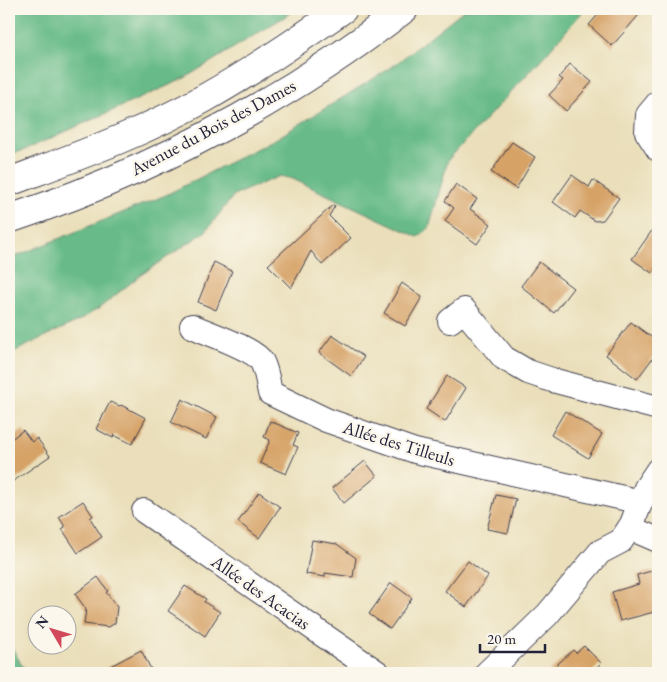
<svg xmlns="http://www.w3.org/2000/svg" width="667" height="682" font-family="'EB Garamond',serif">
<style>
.forest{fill:#68bb88;stroke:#456e62}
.building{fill:#d6a266}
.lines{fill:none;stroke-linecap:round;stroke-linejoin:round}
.minor-casing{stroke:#403e4e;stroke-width:26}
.trunk-casing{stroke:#403e4e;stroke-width:30}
.minor{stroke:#fff;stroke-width:24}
.trunk{stroke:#fff;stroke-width:28}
.labels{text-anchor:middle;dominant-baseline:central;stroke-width:5;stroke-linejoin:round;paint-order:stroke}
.street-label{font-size:18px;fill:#22223b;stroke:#fbf7ec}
</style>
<rect width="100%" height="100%" fill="#fbf7ec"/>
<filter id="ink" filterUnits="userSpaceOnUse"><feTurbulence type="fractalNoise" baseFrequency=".02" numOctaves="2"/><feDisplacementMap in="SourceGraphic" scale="10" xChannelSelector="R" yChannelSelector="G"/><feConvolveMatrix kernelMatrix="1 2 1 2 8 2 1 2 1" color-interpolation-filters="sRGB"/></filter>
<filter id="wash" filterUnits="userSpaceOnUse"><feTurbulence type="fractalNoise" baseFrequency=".0096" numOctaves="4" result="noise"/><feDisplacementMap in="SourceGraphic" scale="20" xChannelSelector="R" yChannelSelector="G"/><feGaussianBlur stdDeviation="1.12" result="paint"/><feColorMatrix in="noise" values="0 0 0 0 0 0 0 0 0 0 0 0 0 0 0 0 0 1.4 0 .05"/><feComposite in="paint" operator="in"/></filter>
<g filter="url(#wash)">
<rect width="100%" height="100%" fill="#eadfba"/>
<g class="forest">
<polygon points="9,9 297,9 183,79 22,151 9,154"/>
<polygon points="465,9 585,9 545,55 448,160 429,228 418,237 293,179 280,176 234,195 205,232 142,274 98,309 78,321 9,354 9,259 166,195 279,137 392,67"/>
<polygon points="9,642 26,673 9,673"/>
</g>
<g id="blocks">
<g class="building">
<polygon points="603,9 644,9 612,46 589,25"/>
<polygon points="570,64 592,82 566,111 549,95 563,80 559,77"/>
<polygon points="512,142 535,157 516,189 491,172"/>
<polygon points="572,175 589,187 593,180 619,198 603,220 595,221 580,211 575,218 553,202"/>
<polygon points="456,184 477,199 470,209 491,224 477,244 445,221 454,208 445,201"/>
<polygon points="333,205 335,206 329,216 351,238 322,265 311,251 291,288 268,265"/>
<polygon points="658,222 658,264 652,273 632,259"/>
<polygon points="214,262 232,271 216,310 198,302"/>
<polygon points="539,262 573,288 554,313 521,286"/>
<polygon points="402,283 422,297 405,326 384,313"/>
<polygon points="631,322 658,342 658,351 637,379 606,355"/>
<polygon points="332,335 364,357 351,376 319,353"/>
<polygon points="447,376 466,388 445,422 426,409"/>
<polygon points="182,399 217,417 206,439 171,422"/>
<polygon points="110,402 120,406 121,405 146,418 132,444 114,435 113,438 96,429"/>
<polygon points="565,411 602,434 588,458 551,435"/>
<polygon points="270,421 298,433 293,445 298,447 286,474 260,463 270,440 264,437"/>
<polygon points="23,430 32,442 37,438 50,456 9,484 9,441"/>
<polygon points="365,461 377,476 344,503 332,488"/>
<polygon points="259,492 280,507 259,538 238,522"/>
<polygon points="496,495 516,499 508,533 487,529"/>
<polygon points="83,501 93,516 90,518 102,537 78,553 62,529 65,527 59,517"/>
<polygon points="312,540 337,544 356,558 353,577 325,573 325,577 306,574"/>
<polygon points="468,561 488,576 466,607 445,591"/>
<polygon points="655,570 658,583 658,611 620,621 612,592 639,584 637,575"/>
<polygon points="98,577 108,591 106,592 117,607 115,623 109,627 84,624 86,609 75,594"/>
<polygon points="391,583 412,598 390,629 369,614"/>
<polygon points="185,586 206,599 204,602 220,612 205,636 168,611"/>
<polygon points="584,646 601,663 591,673 548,673 573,650 576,653"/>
<polygon points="141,650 153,673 97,673"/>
</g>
</g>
</g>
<g filter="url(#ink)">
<use href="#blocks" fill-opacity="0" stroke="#403e4e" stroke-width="1"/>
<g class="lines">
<defs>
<g id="minor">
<polyline points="658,103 648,115 647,132 658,149"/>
<polyline points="450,321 464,310 504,358 528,372 552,380 658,408"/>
<path d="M192,326C207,333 255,349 262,362C267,372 268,383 270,393L326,420L415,451L641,502"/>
<polyline points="144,511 378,673"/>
<polyline points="630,528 658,540"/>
<polyline points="487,673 547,615 600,552 621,541 632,524 646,488 658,470"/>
</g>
<g id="trunk">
<path d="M9,182C75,157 143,133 205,98C253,71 298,40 343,9"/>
<path d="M9,219C151,172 285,101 404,9"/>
</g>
</defs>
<use href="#minor" class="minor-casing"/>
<use href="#trunk" class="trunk-casing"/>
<use href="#minor" class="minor"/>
<use href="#trunk" class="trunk"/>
</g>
</g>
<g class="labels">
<g class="street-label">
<text transform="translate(213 127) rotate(-28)">Avenue du Bois des Dames</text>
<text transform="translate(399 443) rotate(17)">Allée des Tilleuls</text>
<text transform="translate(261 592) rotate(35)">Allée des Acacias</text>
</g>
</g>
<rect width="667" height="682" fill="none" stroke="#fbf7ec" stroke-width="30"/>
<g transform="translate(52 630) rotate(308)"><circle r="24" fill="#fbf7ec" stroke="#a4a2a5"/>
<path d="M0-4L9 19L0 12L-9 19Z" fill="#d1495b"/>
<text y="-8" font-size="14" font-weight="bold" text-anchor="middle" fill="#22223b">N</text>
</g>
<path d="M480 644v8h65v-8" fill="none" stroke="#22223b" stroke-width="2.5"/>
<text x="487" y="644" font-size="15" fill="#22223b" stroke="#fbf7ec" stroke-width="4" paint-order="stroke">20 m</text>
</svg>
